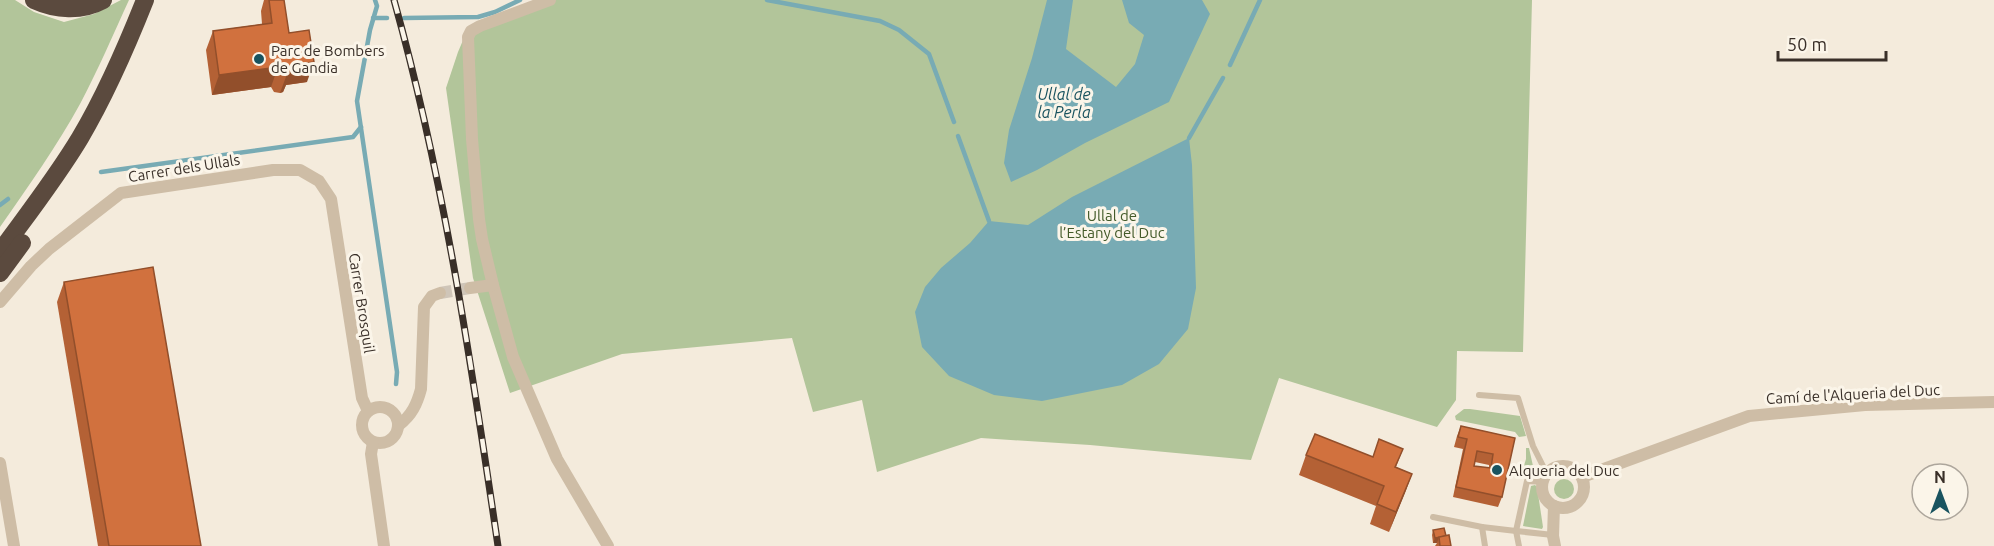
<svg xmlns="http://www.w3.org/2000/svg" width="1994" height="546" font-family="Ubuntu,sans-serif">
<style>
.green{fill:#b2c59a}
.water{fill:#78abb4}
.lines{fill:none;stroke-linecap:round;stroke-linejoin:round}
.stream{stroke:#78abb4;stroke-width:4.5}
.street-tunnel{stroke:#cfc5b8;stroke-width:12;stroke-dasharray:12 6;stroke-linecap:butt}
.lane{stroke:#cebda6;stroke-width:6}
.street{stroke:#cebda6;stroke-width:12}
.highway{stroke:#5b4a3e;stroke-width:18}
.rail-casing{stroke:#392f28;stroke-width:7}
.rail{stroke:#fbf5e9;stroke-width:4.5;stroke-dasharray:14;stroke-linecap:butt}
.wall{fill:#b46135;fill-rule:evenodd}
.shaded-wall{fill:#924f2b}
.building{fill:#d1713e;stroke:#924f2b;stroke-width:1.5;fill-rule:evenodd}
.poi-dot{fill:#19535f;stroke:#fbf5e9;stroke-width:2}
.labels{text-anchor:middle;dominant-baseline:central;stroke-width:6;stroke-linejoin:round;paint-order:stroke}
.poi-label{font-size:15px;fill:#392f28;stroke:#fbf5e9;text-anchor:start}
.street-label{font-size:15px;fill:#392f28;stroke:#fbf5e9}
.park-label{font-size:15px;fill:#435a29;stroke:#fbf5e9}
.water-label{font-size:16px;font-style:italic;fill:#19535f;stroke:#fbf5e9}
</style>
<rect width="100%" height="100%" fill="#f4ebdc"/>
<g class="green">
<path d="M0,0H15L34,12L64,22L94,14L121,0H129C113,35 98,70 80,104C57,146 28,187 0,227Z"/>
<polygon points="541,0 1532,0 1523,352 1457,351 1456,400 1437,427 1279,378 1251,460 1090,445 981,438 877,472 862,400 813,412 792,338 622,354 510,393 473,278 446,88 458,52 467,31"/>
<polygon points="1464,409 1470,409 1520,416 1526,436 1519,437 1515,432 1456,420 1455,416"/>
<polygon points="1526,448 1529,448 1533,466 1531,470 1523,469 1526,459"/>
<circle cx="1564" cy="489" r="10"/>
<polygon points="1535,485 1537,487 1543,527 1542,529 1523,526 1531,486"/>
</g>
<g class="water">
<polygon points="1047,0 1073,0 1066,49 1116,87 1135,64 1144,35 1129,23 1122,0 1202,0 1210,14 1169,102 1085,143 1037,170 1011,182 1004,163 1009,130 1032,58"/>
<polygon points="1189,138 1192,165 1196,288 1188,329 1159,364 1122,385 1042,401 994,395 949,376 922,347 915,312 925,287 941,268 970,243 989,221 1028,225 1072,197"/>
</g>
<g class="lines">
<g class="stream">
<polyline points="375,0 377,6 370,30 357,101 397,372 396,384"/>
<polyline points="767,0 880,21 899,30 929,54 954,122"/>
<polyline points="373,18 387,18"/>
<polyline points="404,18 478,17 495,12 520,0"/>
<polyline points="1230,65 1260,0"/>
<polyline points="958,136 989,221"/>
<polyline points="1189,138 1223,78"/>
<polyline points="101,172 353,137 361,127"/>
<polyline points="0,205 8,199"/>
</g>
<polyline class="street-tunnel" points="440,293 470,288"/>
<g class="lane">
<polyline points="1479,395 1518,398 1533,446 1547,474"/>
<polyline points="1433,517 1482,527"/>
<polyline points="1485,546 1482,527 1516,531 1527,481 1543,482"/>
<polyline points="1519,546 1516,531 1553,535"/>
</g>
<g class="street">
<polyline points="550,0 480,26 471,31 468,37 472,139 479,219 482,239 493,285 513,357 557,459 608,546"/>
<polyline points="470,288 493,285"/>
<polyline points="0,302 31,266 49,249 121,193 273,170 300,170 319,181 331,199 362,398 368,411"/>
<circle cx="380" cy="425" r="18"/>
<path d="M399,425C412,415 417,404 421,389L424,307L432,296L440,293"/>
<polyline points="373,442 371,454 384,546"/>
<polyline points="0,463 14,546"/>
<circle cx="1563" cy="487" r="21"/>
<polyline points="1582,477 1749,416 1865,405 1994,402"/>
<polyline points="1554,506 1553,536 1555,546"/>
</g>
<g class="highway">
<path d="M34,0C56,10 81,12 103,0"/>
<path d="M0,252C27,215 56,178 80,138C106,94 126,48 145,0"/>
<polyline points="0,273 22,243"/>
</g>
<defs>
<path id="rail" d="M394,0C444,179 471,362 498,546"/>
</defs>
<use href="#rail" class="rail-casing"/>
<use href="#rail" class="rail"/>
</g>
<g class="wall">
<polygon points="264,0 284,0 289,33 307,82 286,85 283,92 280,93 274,92 271,87 212,95 206,50 213,31 262,24 261,11"/>
<polygon points="64,282 201,546 98,546 57,302"/>
<path d="M1461,426L1515,438L1502,497L1498,507L1453,497L1463,449L1454,447L1457,436ZM1475,462L1489,465V468L1474,466Z"/>
<polygon points="1403,449 1396,467 1412,474 1389,532 1370,524 1376,506 1299,475 1306,455 1373,457"/>
<polygon points="1433,530 1446,536 1451,546 1435,546 1437,543 1433,543 1432,535"/>
</g>
<g class="shaded-wall">
<polygon points="314,62 307,82 286,85 283,92 280,93 287,74 293,65"/>
<polygon points="278,67 271,87 212,95 219,75"/>
<polygon points="1412,474 1405,493 1389,532 1396,512"/>
<polygon points="1439,537 1437,543 1433,543 1435,538"/>
</g>
<g class="building">
<polygon points="269,0 284,0 289,33 309,30 314,62 293,65 291,72 287,74 281,72 278,67 219,75 213,31 272,23"/>
<polygon points="153,267 201,546 109,546 64,282"/>
<path d="M1461,426L1515,438L1502,497L1456,487L1467,439L1458,437ZM1477,451L1493,454L1491,468L1474,466Z"/>
<polygon points="1315,434 1373,457 1379,439 1403,449 1395,467 1412,474 1396,512 1377,504 1384,486 1306,455"/>
<polygon points="1444,528 1446,536 1435,538 1433,530"/>
<polygon points="1449,535 1451,546 1440,546 1439,537"/>
</g>
<g class="poi-dot">
<circle cx="259" cy="59" r="6"/>
<circle cx="1497" cy="470" r="6"/>
</g>
<g class="labels">
<g class="poi-label">
<text x="271" y="50">Parc de Bombers<tspan x="271" dy="17">de Gandia</tspan></text>
<text x="1509" y="470">Alqueria del Duc</text>
</g>
<g class="street-label">
<text transform="translate(184 168) rotate(-9)">Carrer dels Ullals</text>
<text transform="translate(362 303) rotate(81)">Carrer Brosquil</text>
<text transform="translate(1853 394) rotate(-3)">Camí de l'Alqueria del Duc</text>
</g>
<g class="park-label">
<text x="1112" y="215">Ullal de<tspan x="1112" dy="17">l’Estany del Duc</tspan></text>
</g>
<g class="water-label">
<text x="1064" y="94">Ullal de<tspan x="1064" dy="18">la Perla</tspan></text>
</g>
</g>
<g transform="translate(1940 492)"><circle r="28" fill="#fbf5e9" stroke="#ada69c" stroke-width="1.5"/>
<path d="M0-4.5L10 22L0 15L-10 22Z" fill="#19535f"/>
<text y="-9" font-size="16" font-weight="bold" text-anchor="middle" fill="#392f28">N</text>
</g>
<path d="M1778 51v9h108v-9" fill="none" stroke="#392f28" stroke-width="3"/>
<text x="1787" y="51" font-size="18" fill="#392f28" stroke="#fbf5e9" stroke-width="4.5" paint-order="stroke">50 m</text>
</svg>
